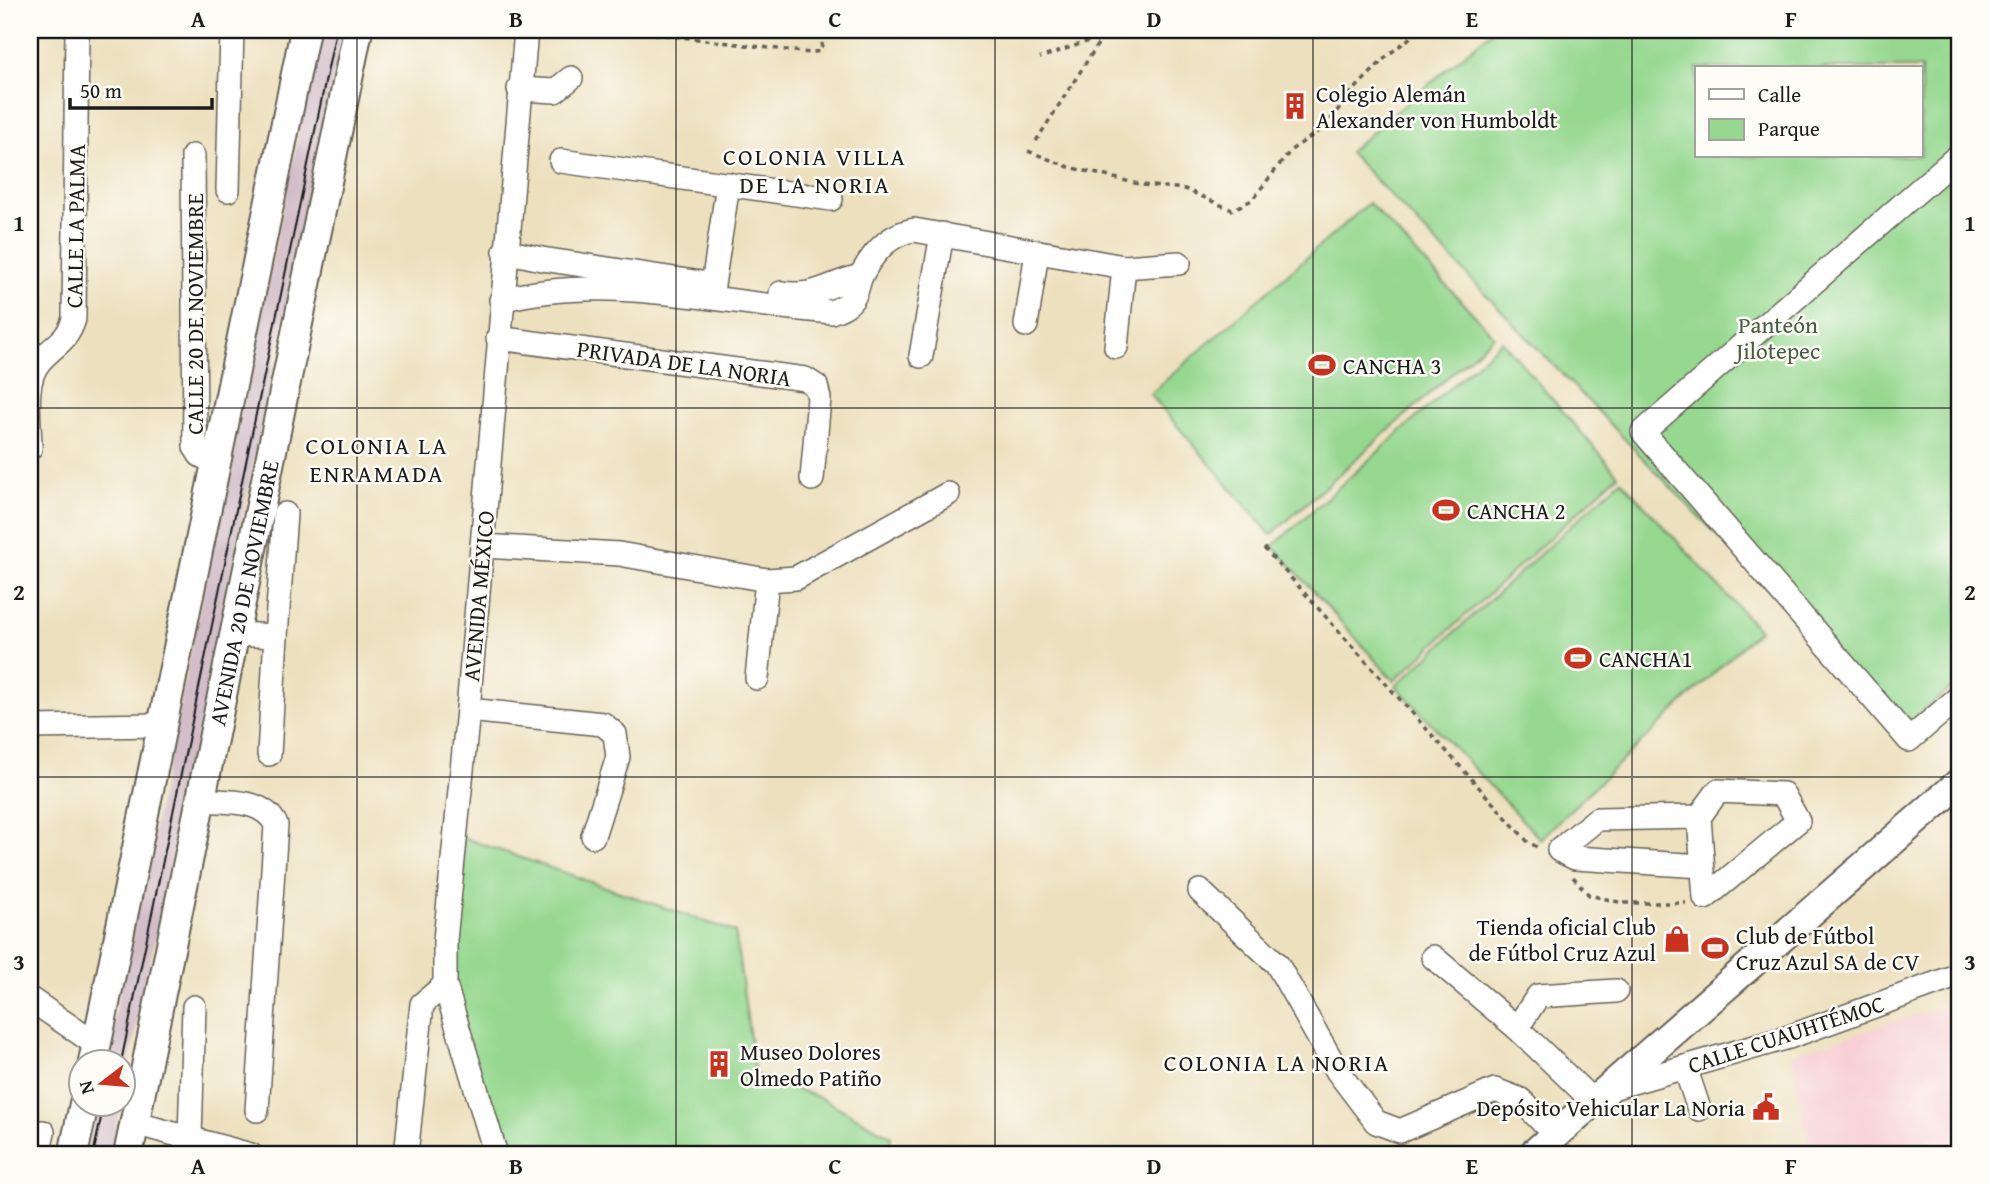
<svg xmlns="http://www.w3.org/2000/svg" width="1989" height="1185" font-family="'Gentium Book Plus',serif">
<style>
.built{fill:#f7cfd4}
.industrial{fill:#d2bdc8}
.green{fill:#96d890;stroke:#597a56;stroke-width:2;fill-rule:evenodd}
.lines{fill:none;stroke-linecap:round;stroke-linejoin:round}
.minor-casing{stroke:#656155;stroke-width:26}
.major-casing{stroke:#656155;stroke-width:32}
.path{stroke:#656155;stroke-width:3.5;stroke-dasharray:5 5;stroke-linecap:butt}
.minor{stroke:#fff;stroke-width:23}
.major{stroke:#fff;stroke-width:28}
.tram{stroke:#1c1c1c;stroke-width:2}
.grid{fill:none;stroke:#1c1c1c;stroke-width:2;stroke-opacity:0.55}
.labels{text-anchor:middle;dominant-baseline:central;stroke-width:5;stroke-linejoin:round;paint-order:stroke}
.poi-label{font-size:23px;fill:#1c1c1c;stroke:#fdfcf7;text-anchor:start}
.street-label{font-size:23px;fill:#1c1c1c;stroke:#fdfcf7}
.park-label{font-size:23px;fill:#475e45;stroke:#fdfcf7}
.neighbourhood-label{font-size:24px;letter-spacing:2px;fill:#1c1c1c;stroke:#fdfcf7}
.neatline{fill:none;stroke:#1c1c1c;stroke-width:2.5}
.grid-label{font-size:23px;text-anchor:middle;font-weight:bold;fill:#1c1c1c}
</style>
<rect width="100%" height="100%" fill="#fdfcf7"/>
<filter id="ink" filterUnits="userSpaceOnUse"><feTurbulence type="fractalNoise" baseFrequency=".0143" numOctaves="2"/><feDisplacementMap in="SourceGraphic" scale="14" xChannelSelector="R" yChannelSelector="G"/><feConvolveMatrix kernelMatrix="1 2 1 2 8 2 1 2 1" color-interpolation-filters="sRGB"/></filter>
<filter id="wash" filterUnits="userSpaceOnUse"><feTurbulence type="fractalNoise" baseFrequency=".00686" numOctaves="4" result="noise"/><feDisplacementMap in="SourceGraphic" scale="28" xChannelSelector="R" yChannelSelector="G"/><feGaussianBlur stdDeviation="1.57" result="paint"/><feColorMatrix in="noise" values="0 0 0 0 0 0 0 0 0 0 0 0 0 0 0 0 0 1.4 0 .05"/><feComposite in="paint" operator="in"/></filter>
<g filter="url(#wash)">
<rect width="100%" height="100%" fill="#ede0be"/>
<polygon class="built" points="1959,1002 1959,1155 1811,1155 1791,1054"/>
<g class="industrial">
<polygon points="320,30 343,30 123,1093 122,1062 105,1062"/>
<polygon points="96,1105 120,1105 110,1155 86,1155"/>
</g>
<g class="green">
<path d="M1493,30H1959V682L1902,728L1349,152ZM1697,68H1921V156H1697Z"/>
<polygon points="1369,203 1494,336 1271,535 1150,394"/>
<polygon points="1502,341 1618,475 1394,681 1273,546"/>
<polygon points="1621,480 1759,630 1540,839 1396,686"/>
<polygon points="464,838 735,932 755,1074 823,1099 891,1136 889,1155 498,1155 448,1001"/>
</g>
</g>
<g filter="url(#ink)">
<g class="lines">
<defs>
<g id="minor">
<polyline points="519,89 555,91 571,78"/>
<polyline points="1959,155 1643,432 1909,740 1959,697"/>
<polyline points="193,156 195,447 200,455 214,462"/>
<polyline points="561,161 831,199"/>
<polyline points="228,190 232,30"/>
<polyline points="505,251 542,259 708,284"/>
<polyline points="713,285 728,184"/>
<path d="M781,293C818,298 827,284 861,276"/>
<path d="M501,300C609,272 722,304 831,312C836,310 842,308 846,305C857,298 857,286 861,276C873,252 889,234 914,230L1124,267L1179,263"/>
<polyline points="1026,325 1037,252"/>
<polyline points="498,338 805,379 816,386 819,398 812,479"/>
<polyline points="1116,347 1124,267"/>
<polyline points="921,356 942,234"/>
<path d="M30,448C30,423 22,381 40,361C55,344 67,342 74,319L77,30"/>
<polyline points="482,546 619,554 767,580 796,578 948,494"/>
<polyline points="234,634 276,636 269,754"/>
<polyline points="276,636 285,514"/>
<polyline points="757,678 767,580"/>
<polyline points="468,710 603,724 615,734 618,757 593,836"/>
<polyline points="30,727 160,725"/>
<polygon points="1718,791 1783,794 1798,821 1705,898 1699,817"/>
<path d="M199,800C225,802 264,798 276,825L257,1110"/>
<polyline points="1699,817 1597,819 1559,850 1575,858 1702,866"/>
<polyline points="1200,891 1277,964 1338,1072 1376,1122 1400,1131 1495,1090 1521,1100 1556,1136"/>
<polyline points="1433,957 1517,1028 1595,1103"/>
<polyline points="30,999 97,1045"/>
<polyline points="1517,1028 1538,996 1616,991"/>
<polyline points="1685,1067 1699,1109"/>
<polyline points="1612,1088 1789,1037 1959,975"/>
<polyline points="134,1123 251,1155"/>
<polyline points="30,1133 43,1132 38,1155"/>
<polyline points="190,1138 194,1007"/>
<polyline points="406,1155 422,1004 445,985"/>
<polyline points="496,1155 445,985 445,940 468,710 526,30"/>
</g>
<g id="major">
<polyline points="93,1062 305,30"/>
<polyline points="73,1155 84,1104"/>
<path id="s1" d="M128,1155L358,30"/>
<polyline points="1532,1155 1959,783"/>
</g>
</defs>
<use href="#minor" class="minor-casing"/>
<use href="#major" class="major-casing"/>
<g class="path">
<polyline points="625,30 810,53 820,51 827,30"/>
<polyline points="1091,30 1103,36 1107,30"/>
<polyline points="1036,141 1103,36 1040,58"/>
<polyline points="1028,151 1069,167 1143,185 1185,189 1232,210 1252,200 1291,150 1325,127 1349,95 1388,55 1420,30"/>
<polyline points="1264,548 1528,842 1541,849"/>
<polyline points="1573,877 1589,895 1623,903 1686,903"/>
</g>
<use href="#minor" class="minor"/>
<use href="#major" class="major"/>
<g class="tram">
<polyline points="121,1062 336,30"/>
<polyline points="93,1155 104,1104"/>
</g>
</g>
</g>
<path class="grid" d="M357,30V1155M676,30V1155M995,30V1155M1313,30V1155M1632,30V1155M30,408H1959M30,777H1959"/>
<defs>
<symbol id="building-bare" viewBox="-9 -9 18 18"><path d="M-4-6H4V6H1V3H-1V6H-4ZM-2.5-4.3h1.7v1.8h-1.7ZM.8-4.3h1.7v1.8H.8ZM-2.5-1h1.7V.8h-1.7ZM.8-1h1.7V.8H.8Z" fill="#c8321e" stroke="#fdfcf7" stroke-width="2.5" paint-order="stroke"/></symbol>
<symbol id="stadium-bare" viewBox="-9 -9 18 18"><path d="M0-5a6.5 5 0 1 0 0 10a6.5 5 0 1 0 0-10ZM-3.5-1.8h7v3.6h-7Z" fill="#c8321e" stroke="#fdfcf7" stroke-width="2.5" paint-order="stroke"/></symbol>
<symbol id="shop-bare" viewBox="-9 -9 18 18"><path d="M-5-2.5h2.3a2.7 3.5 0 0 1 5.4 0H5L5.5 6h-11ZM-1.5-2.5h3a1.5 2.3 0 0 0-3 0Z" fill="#c8321e" stroke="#fdfcf7" stroke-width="2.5" paint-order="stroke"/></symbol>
<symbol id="civic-bare" viewBox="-9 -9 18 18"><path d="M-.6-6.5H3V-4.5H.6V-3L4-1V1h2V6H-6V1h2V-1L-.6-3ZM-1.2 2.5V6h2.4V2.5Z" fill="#c8321e" stroke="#fdfcf7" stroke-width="2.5" paint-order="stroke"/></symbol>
</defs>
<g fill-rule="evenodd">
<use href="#building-bare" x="1276" y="87" width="38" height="38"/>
<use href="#stadium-bare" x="1303" y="346" width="38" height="38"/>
<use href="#stadium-bare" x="1427" y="491" width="38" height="38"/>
<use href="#stadium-bare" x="1559" y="639" width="38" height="38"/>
<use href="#shop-bare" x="1658" y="920" width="38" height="38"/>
<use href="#stadium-bare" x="1696" y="929" width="38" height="38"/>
<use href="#building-bare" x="700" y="1045" width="38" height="38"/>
<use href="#civic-bare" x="1747" y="1088" width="38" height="38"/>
</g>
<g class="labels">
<g class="poi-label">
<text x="1316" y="93">Colegio Alemán<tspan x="1316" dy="26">Alexander von Humboldt</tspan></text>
<text x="1343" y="365">CANCHA 3</text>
<text x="1467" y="510">CANCHA 2</text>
<text x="1599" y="658">CANCHA1</text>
<text x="1656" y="926" text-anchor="end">Tienda oficial Club<tspan x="1656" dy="26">de Fútbol Cruz Azul</tspan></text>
<text x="1736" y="935">Club de Fútbol<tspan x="1736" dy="26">Cruz Azul SA de CV</tspan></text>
<text x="740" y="1051">Museo Dolores<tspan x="740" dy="26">Olmedo Patiño</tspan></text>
<text x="1745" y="1107" text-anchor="end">Depósito Vehicular La Noria</text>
</g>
<g class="street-label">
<text transform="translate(75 226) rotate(-89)">CALLE LA PALMA</text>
<text transform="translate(194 314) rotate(-90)">CALLE 20 DE NOVIEMBRE</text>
<text transform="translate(684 363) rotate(8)">PRIVADA DE LA NORIA</text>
<text stroke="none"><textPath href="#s1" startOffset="574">AVENIDA 20 DE NOVIEMBRE</textPath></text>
<text transform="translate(478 596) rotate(-85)">AVENIDA MÉXICO</text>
<text transform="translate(1786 1034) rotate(-18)">CALLE CUAUHTÉMOC</text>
</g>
<g class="park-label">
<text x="1778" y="324">Panteón<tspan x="1778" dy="26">Jilotepec</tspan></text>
</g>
<g class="neighbourhood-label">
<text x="815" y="156">COLONIA VILLA<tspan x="815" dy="28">DE LA NORIA</tspan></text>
<text x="377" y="445">COLONIA LA<tspan x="377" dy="28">ENRAMADA</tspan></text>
<text x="1277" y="1062">COLONIA LA NORIA</text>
</g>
</g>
<rect width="1989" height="1185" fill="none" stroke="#fdfcf7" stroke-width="77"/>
<rect x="1695" y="66" width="228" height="91" fill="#fdfcf7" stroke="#a3a29f" stroke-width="2"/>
<rect x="1709" y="89" width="35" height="10" fill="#ffffff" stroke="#a3a29f" stroke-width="2"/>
<text x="1758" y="102" font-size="21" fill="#1c1c1c">Calle</text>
<rect x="1709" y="119" width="35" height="21" fill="#96d890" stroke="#a3a29f" stroke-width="2"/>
<text x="1758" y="136" font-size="21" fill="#1c1c1c">Parque</text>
<g transform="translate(102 1083) rotate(254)"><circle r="33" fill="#fdfcf7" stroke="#a3a29f" stroke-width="2"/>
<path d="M0-5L12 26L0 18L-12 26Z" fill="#c8321e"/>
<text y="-10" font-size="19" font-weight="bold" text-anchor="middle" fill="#1c1c1c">N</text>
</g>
<path d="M70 98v10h142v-10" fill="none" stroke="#1c1c1c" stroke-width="3.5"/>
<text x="80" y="98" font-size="21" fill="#1c1c1c" stroke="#fdfcf7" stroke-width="5" paint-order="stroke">50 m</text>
<rect x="38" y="38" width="1913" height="1108" class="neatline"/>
<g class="grid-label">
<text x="198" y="27">A</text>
<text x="516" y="27">B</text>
<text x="835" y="27">C</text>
<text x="1154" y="27">D</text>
<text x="1472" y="27">E</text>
<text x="1791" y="27">F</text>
<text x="19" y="231">1</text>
<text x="1970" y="231">1</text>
<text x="19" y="600">2</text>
<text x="1970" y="600">2</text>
<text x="19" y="970">3</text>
<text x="1970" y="970">3</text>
<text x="198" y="1174">A</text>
<text x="516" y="1174">B</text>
<text x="835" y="1174">C</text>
<text x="1154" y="1174">D</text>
<text x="1472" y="1174">E</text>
<text x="1791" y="1174">F</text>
</g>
</svg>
